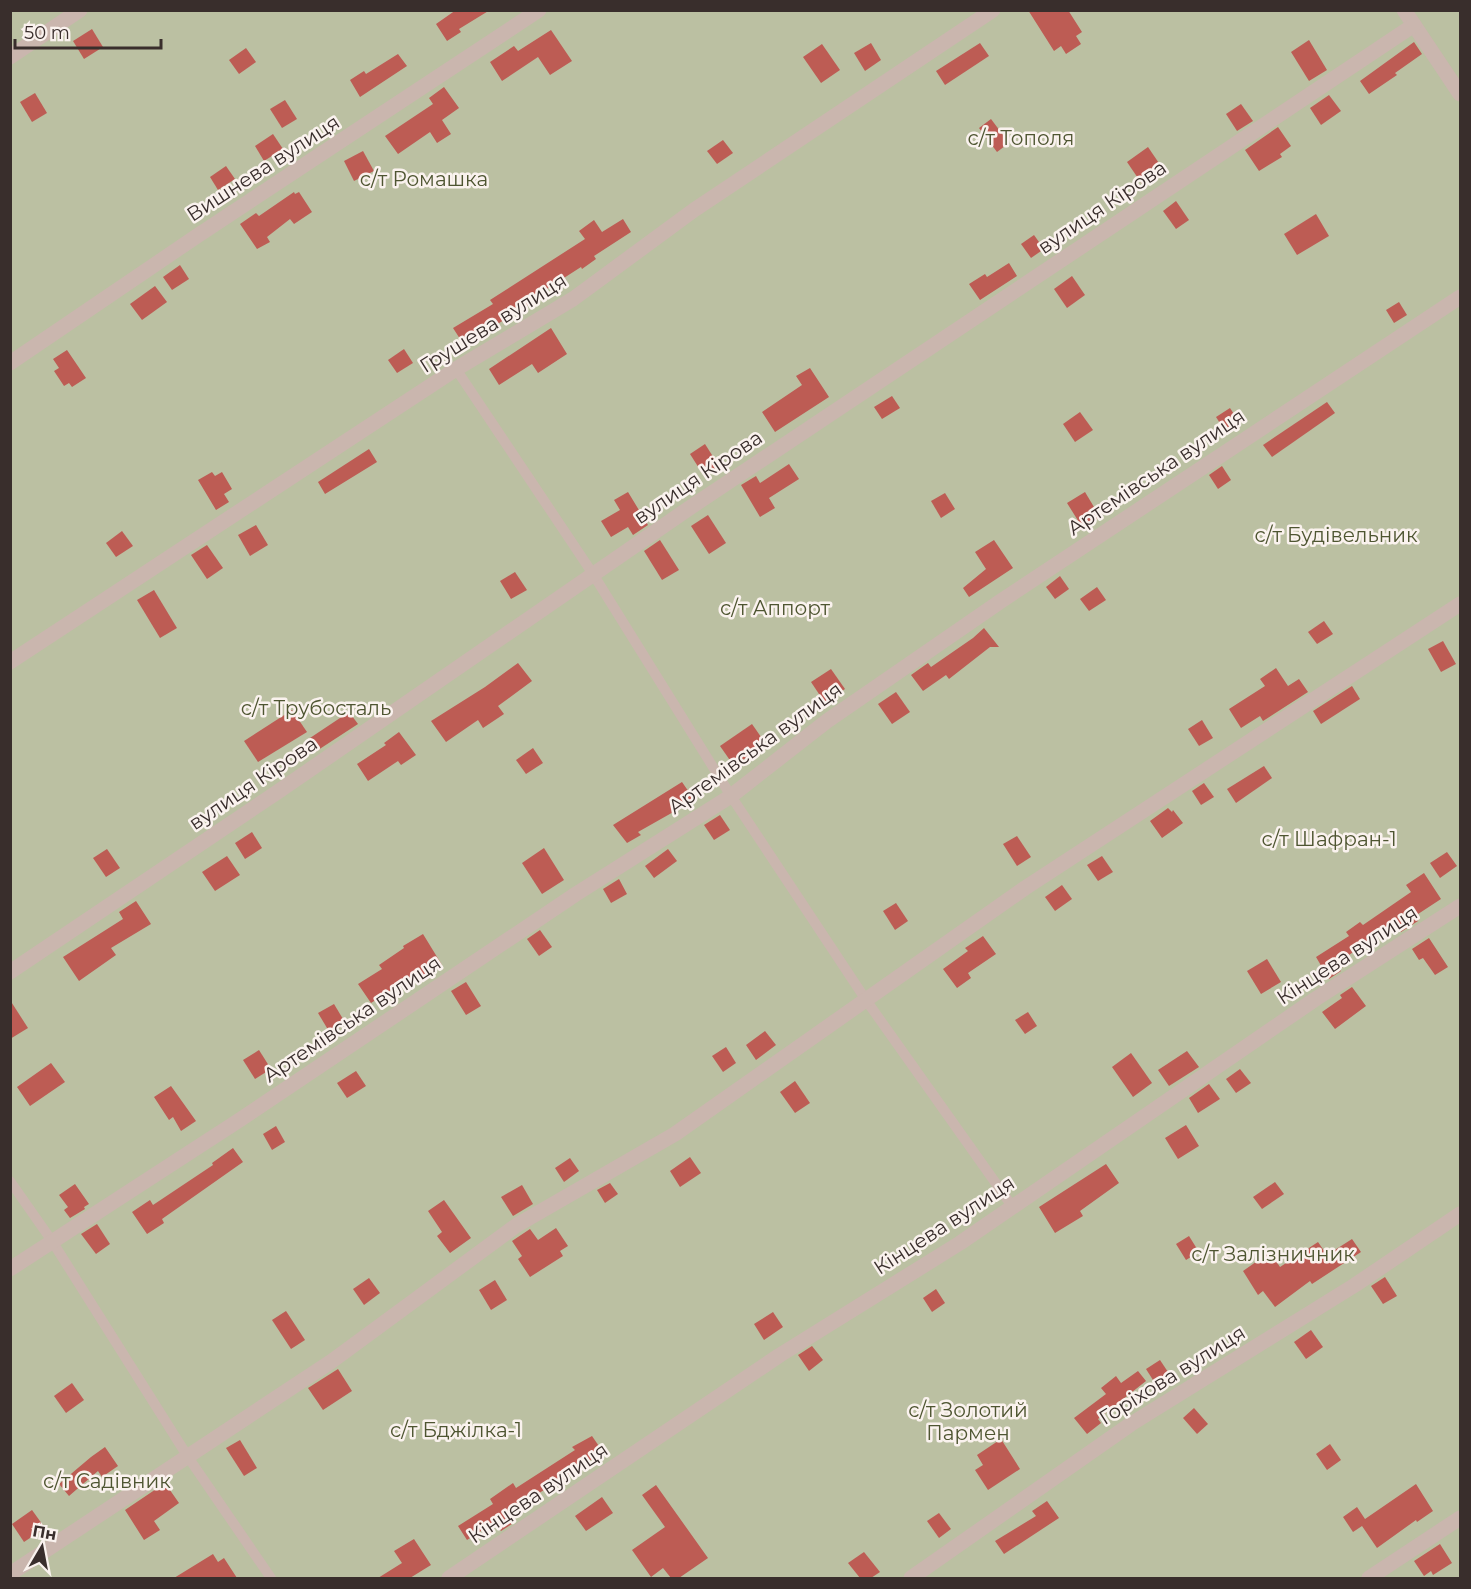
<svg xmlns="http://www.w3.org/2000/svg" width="1471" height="1589" font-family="Montserrat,sans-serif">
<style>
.green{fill:#bbc0a2}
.building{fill:#bd5c54}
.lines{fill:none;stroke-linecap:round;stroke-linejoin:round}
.service{stroke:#cab6ae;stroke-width:10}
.minor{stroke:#cab6ae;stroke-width:15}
.labels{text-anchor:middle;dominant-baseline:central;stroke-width:5;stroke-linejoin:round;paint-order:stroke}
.park-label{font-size:20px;fill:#4e5531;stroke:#faf2ee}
.street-label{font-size:20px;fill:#392e2c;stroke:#faf2ee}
</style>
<rect width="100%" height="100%" fill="#f2e7e1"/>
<rect class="green" x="11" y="11" width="1449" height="1567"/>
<g class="building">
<polygon points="456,10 490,10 459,29 461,32 447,41 436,24"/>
<polygon points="1028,10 1068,10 1082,32 1076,36 1081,44 1066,54 1061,46 1054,51"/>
<polygon points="92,29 103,47 84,59 73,41"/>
<polygon points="551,30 572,61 550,75 538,57 502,81 490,62 514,46 518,51"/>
<polygon points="1309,40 1327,70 1309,81 1291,52"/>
<polygon points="1414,42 1422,54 1395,73 1397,75 1369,94 1360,81"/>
<polygon points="871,43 881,60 865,71 854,53"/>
<polygon points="980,43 989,56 945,85 936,71"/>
<polygon points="822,44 840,70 821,83 803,57"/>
<polygon points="246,48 256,62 239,74 229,60"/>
<polygon points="398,54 407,66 360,97 350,80 364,71 366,74"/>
<polygon points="444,87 459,108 442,120 451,134 437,143 430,132 398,154 385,136 433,104 429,98"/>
<polygon points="35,93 47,113 32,122 20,102"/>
<polygon points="1329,95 1341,111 1321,125 1310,108"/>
<polygon points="285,100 297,119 282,128 270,109"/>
<polygon points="1241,104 1253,121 1237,131 1226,114"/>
<polygon points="991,119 1009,143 997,152 979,128"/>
<polygon points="1278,127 1291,146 1280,154 1282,157 1259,171 1245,150"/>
<polygon points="273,134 283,149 264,161 255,146"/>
<polygon points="723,140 733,153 717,164 707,151"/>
<polygon points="1148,147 1165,172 1144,187 1127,162"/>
<polygon points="363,151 374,171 354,181 344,161"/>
<polygon points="226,166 235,179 218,190 210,177"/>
<polygon points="294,192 295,194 299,192 312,212 294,224 290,219 267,237 270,242 257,249 240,224 256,213 259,216"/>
<polygon points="1176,201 1189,220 1176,229 1163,211"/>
<polygon points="1316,214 1329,236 1297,255 1284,234"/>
<polygon points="623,219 631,232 594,256 596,259 582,269 581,267 539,294 541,297 464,345 453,328 493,304 490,300 585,239 579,231 594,220 602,232"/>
<polygon points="1034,235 1044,249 1031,258 1021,244"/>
<polygon points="1009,263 1017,276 980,300 969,284 985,274 987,277"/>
<polygon points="180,265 189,279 172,290 163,277"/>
<polygon points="1072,276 1085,295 1067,308 1054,289"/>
<polygon points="155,286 167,302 142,320 130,304"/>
<polygon points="1399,302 1407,315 1394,323 1386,310"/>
<polygon points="551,328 567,354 538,373 532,364 499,385 489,369"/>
<polygon points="404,349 413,363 397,373 388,360"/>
<polygon points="67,350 86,378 72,387 69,383 64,386 54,371 59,368 53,359"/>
<polygon points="810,368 829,397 775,432 762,412 802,385 796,376"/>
<polygon points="892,396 900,408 882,419 874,407"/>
<polygon points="1327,402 1335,413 1272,457 1263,445"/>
<polygon points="1230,408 1241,425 1227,434 1216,417"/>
<polygon points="1080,412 1093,430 1075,442 1063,424"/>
<polygon points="705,444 719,466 704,476 690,454"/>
<polygon points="369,449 377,462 325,494 318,482"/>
<polygon points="789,464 799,479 769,498 775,508 760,517 741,485 756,476 760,483"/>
<polygon points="1222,466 1231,480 1218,489 1209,475"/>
<polygon points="212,472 215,476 222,472 232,489 224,494 229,502 216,510 198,480"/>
<polygon points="628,492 648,525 633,535 628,527 611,537 601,521 620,510 614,500"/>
<polygon points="1085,492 1100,517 1082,527 1067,503"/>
<polygon points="945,493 955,509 941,518 931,501"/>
<polygon points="708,515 726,543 709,554 691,526"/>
<polygon points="256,525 268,545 250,556 238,535"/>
<polygon points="122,531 133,546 116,557 106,543"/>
<polygon points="660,540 679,570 662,580 644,551"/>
<polygon points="994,540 1013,568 969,597 963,588 986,569 975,552"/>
<polygon points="207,545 223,568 207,579 191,555"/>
<polygon points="515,572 527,590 511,599 500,581"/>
<polygon points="1060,576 1069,589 1055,599 1046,587"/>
<polygon points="1097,587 1106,600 1089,611 1080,599"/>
<polygon points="154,590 177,628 160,638 137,600"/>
<polygon points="1324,621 1333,634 1317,644 1308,632"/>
<polygon points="984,628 999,647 990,647 949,679 946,675 923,691 911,675 928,663 931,667 973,638"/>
<polygon points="1443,641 1456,664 1441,672 1428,649"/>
<polygon points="518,663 532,681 498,706 504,714 483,728 478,720 446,742 431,721 485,687"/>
<polygon points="1276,668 1288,686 1299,679 1308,692 1263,721 1260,716 1241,728 1229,709 1265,686 1260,679"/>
<polygon points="831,669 845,689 825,703 811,682"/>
<polygon points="1352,686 1360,699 1321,724 1313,711"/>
<polygon points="896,692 910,712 892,724 878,704"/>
<polygon points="292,710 307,732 258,762 244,741"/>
<polygon points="349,712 358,724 315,752 307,740"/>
<polygon points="1202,720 1213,738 1199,746 1188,729"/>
<polygon points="752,724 766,744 734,766 720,746"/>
<polygon points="399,732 416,755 401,765 398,761 368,781 357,764 386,745 384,743"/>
<polygon points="533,748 543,763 526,774 516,760"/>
<polygon points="1264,766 1272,778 1236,803 1227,789"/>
<polygon points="682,782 691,795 691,802 638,832 641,835 627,843 613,825"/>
<polygon points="1204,783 1214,797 1201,805 1192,791"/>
<polygon points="1168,808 1172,812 1173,810 1183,823 1162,838 1150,821"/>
<polygon points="720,815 730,830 714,840 704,825"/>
<polygon points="252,832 262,848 245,859 235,843"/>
<polygon points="1017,836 1031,857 1017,866 1003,844"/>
<polygon points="544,848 564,880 542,894 522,863"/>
<polygon points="107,849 120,868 106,877 93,858"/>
<polygon points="668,849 677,861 654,878 645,866"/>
<polygon points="1447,852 1457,866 1440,878 1430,863"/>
<polygon points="227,856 240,875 215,891 202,872"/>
<polygon points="1102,856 1113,872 1098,881 1087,865"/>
<polygon points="1424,873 1441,899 1415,916 1418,921 1401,932 1398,928 1385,937 1382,932 1339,962 1343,967 1339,969 1341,971 1329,979 1316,957 1349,936 1346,932 1360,922 1363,925 1411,892 1406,885"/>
<polygon points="619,879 627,894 611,903 603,889"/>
<polygon points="1062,885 1072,899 1055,911 1045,897"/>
<polygon points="136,901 151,924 111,948 116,955 79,981 63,957 123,919 119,912"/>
<polygon points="896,903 908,921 895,930 883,911"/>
<polygon points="540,930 552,947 539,956 527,939"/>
<polygon points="423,934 442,965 408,988 404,982 371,1003 358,984 382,969 379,965 404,948 403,946"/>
<polygon points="983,936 996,954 968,973 971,978 957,988 943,969 968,951 965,948"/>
<polygon points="1429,938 1448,967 1435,975 1423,958 1419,960 1412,949"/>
<polygon points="1267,959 1281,982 1261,994 1247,971"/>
<polygon points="466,982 481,1006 466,1015 451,991"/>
<polygon points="1352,987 1366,1006 1335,1029 1322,1012 1342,998 1340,995"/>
<polygon points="10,1000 28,1028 10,1039"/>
<polygon points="334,1004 346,1024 330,1033 318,1013"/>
<polygon points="1028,1012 1037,1026 1025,1034 1015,1020"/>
<polygon points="765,1031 776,1045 756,1060 746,1045"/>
<polygon points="726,1047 736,1063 723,1072 712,1056"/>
<polygon points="259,1050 271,1069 255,1079 243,1060"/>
<polygon points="1187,1051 1199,1067 1169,1086 1158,1070"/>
<polygon points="1131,1053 1152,1083 1133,1097 1112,1067"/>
<polygon points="51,1063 65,1082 30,1106 17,1087"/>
<polygon points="1240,1069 1251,1083 1236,1093 1226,1079"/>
<polygon points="356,1071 366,1086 347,1098 337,1083"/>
<polygon points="795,1081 810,1103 795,1113 780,1092"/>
<polygon points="1209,1084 1220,1099 1198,1113 1189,1098"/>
<polygon points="171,1086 196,1121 181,1131 173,1117 169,1120 154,1097"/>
<polygon points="1186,1125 1199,1146 1178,1159 1165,1138"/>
<polygon points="276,1126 285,1142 272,1150 263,1134"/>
<polygon points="233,1148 243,1162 162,1219 164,1223 147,1234 132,1212 150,1200 153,1205 213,1165 212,1163"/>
<polygon points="690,1157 701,1173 680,1187 670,1171"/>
<polygon points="570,1158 579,1171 564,1182 555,1168"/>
<polygon points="1106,1164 1119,1183 1080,1211 1083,1216 1055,1233 1039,1207"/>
<polygon points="1275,1182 1284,1194 1262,1209 1253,1197"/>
<polygon points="610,1183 618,1194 605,1203 597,1190"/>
<polygon points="75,1184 89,1204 84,1207 85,1209 70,1218 64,1210 68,1207 59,1195"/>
<polygon points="522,1185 533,1204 513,1216 501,1197"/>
<polygon points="444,1200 471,1238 450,1253 437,1236 442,1232 428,1211"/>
<polygon points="97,1224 110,1244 96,1254 81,1234"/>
<polygon points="556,1228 568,1246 560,1251 563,1256 530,1277 518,1259 522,1256 512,1241 530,1229 538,1240"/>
<polygon points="1189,1236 1199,1252 1186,1260 1176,1244"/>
<polygon points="1352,1239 1361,1252 1312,1284 1310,1281 1275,1307 1263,1291 1258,1295 1243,1271 1270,1252 1280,1267 1318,1242 1327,1255"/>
<polygon points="1385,1277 1397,1296 1383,1304 1371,1286"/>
<polygon points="369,1278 380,1293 364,1305 353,1289"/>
<polygon points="495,1280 507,1300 491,1310 479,1290"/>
<polygon points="936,1289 945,1303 932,1312 923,1298"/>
<polygon points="286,1311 305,1340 291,1349 272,1320"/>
<polygon points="773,1312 783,1327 764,1340 754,1324"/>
<polygon points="1311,1330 1323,1347 1306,1359 1294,1342"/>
<polygon points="812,1346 823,1360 809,1371 798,1355"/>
<polygon points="1160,1360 1172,1378 1158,1388 1146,1369"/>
<polygon points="338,1369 352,1391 323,1410 308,1388"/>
<polygon points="1138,1371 1146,1381 1098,1419 1101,1423 1087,1434 1074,1418 1106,1394 1101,1388 1116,1376 1121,1383"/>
<polygon points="72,1383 84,1400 66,1413 54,1396"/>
<polygon points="1194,1408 1208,1424 1197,1434 1183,1418"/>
<polygon points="592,1436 603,1452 566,1476 568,1479 547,1493 544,1490 508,1512 515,1522 501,1531 495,1522 467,1540 458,1526 493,1504 490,1499 513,1483 516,1488 575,1450 572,1447"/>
<polygon points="1001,1439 1020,1469 988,1490 975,1470 983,1465 977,1455"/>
<polygon points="240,1440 257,1468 244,1476 226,1448"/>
<polygon points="1330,1444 1341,1460 1327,1470 1316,1454"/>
<polygon points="105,1447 118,1466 102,1477 98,1471 69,1496 59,1484 91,1457"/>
<polygon points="165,1483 179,1503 154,1521 160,1530 144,1540 125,1510"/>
<polygon points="1416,1484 1433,1511 1417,1522 1416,1520 1377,1548 1362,1526 1353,1532 1343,1517 1357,1507 1365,1519"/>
<polygon points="656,1485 708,1558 679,1578 671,1578 663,1568 651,1577 632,1550 665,1527 642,1495"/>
<polygon points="602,1497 613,1513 586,1531 575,1516"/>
<polygon points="1047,1501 1059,1518 1004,1554 995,1541 1036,1516 1032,1511"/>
<polygon points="32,1510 45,1528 24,1542 12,1524"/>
<polygon points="939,1513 951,1529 939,1538 927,1521"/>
<polygon points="414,1539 431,1565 410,1578 378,1578 402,1563 394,1551"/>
<polygon points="1440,1544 1452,1563 1433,1575 1431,1571 1424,1576 1414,1561"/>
<polygon points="864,1552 880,1572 871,1578 860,1578 848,1563"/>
<polygon points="213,1554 218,1562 224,1558 237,1578 174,1578"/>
</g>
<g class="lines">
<g class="service">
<polyline points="456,369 593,574 731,796 866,1000 1012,1206"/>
<polyline points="10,1181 52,1241 188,1457 271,1578"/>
</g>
<g class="minor">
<polyline points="1404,10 1460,94"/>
<polyline points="10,57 80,10"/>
<polyline points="10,363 197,236 539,10"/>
<polyline points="10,662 456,369 573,299 694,210 993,10"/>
<polyline points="10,972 279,791 688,509 1414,25"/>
<polyline points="10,1269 238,1121 576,894 731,796 827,721 1001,601 1460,297"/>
<polyline points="10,1574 332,1361 517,1225 675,1134 1025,888 1460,604"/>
<polyline points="449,1578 780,1355 960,1243 1317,998 1460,906"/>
<polyline points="911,1578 1131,1424 1355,1285 1460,1214"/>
<polyline points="1369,1578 1460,1518"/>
</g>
</g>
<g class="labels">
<g class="park-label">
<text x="1021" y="138">с/т Тополя</text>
<text x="424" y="179">с/т Ромашка</text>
<text x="1336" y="535">с/т Будівельник</text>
<text x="775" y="608">с/т Аппорт</text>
<text x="316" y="708">с/т Трубосталь</text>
<text x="1329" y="839">с/т Шафран-1</text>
<text x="1273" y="1254">с/т Залізничник</text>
<text x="968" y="1410">с/т Золотий<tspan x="968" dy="23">Пармен</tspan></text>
<text x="456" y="1430">с/т Бджілка-1</text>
<text x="107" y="1481">с/т Садівник</text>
</g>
<g class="street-label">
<text transform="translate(263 168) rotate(-33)">Вишнева вулиця</text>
<text transform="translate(1102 207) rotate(-34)">вулиця Кірова</text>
<text transform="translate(493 323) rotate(-32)">Грушева вулиця</text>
<text transform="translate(1156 472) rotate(-34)">Артемівська вулиця</text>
<text transform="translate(698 477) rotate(-34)">вулиця Кірова</text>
<text transform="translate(755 748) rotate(-36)">Артемівська вулиця</text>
<text transform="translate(253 783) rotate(-34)">вулиця Кірова</text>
<text transform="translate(1347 955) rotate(-33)">Кінцева вулиця</text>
<text transform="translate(352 1019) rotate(-34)">Артемівська вулиця</text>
<text transform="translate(944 1225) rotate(-33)">Кінцева вулиця</text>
<text transform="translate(1172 1375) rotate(-32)">Горіхова вулиця</text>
<text transform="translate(538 1493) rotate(-34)">Кінцева вулиця</text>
</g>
</g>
<rect width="1471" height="1589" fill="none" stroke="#392e2c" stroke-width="24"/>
<g transform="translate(42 1547) rotate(10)" stroke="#faf2ee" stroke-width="4.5" paint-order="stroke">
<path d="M0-4.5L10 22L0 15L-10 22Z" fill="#392e2c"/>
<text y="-9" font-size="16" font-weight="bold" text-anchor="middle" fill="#392e2c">Пн</text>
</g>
<path d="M15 39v9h146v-9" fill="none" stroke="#392e2c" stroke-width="3"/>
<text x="24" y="39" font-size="18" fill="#392e2c" stroke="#faf2ee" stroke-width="4.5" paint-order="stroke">50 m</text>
</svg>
